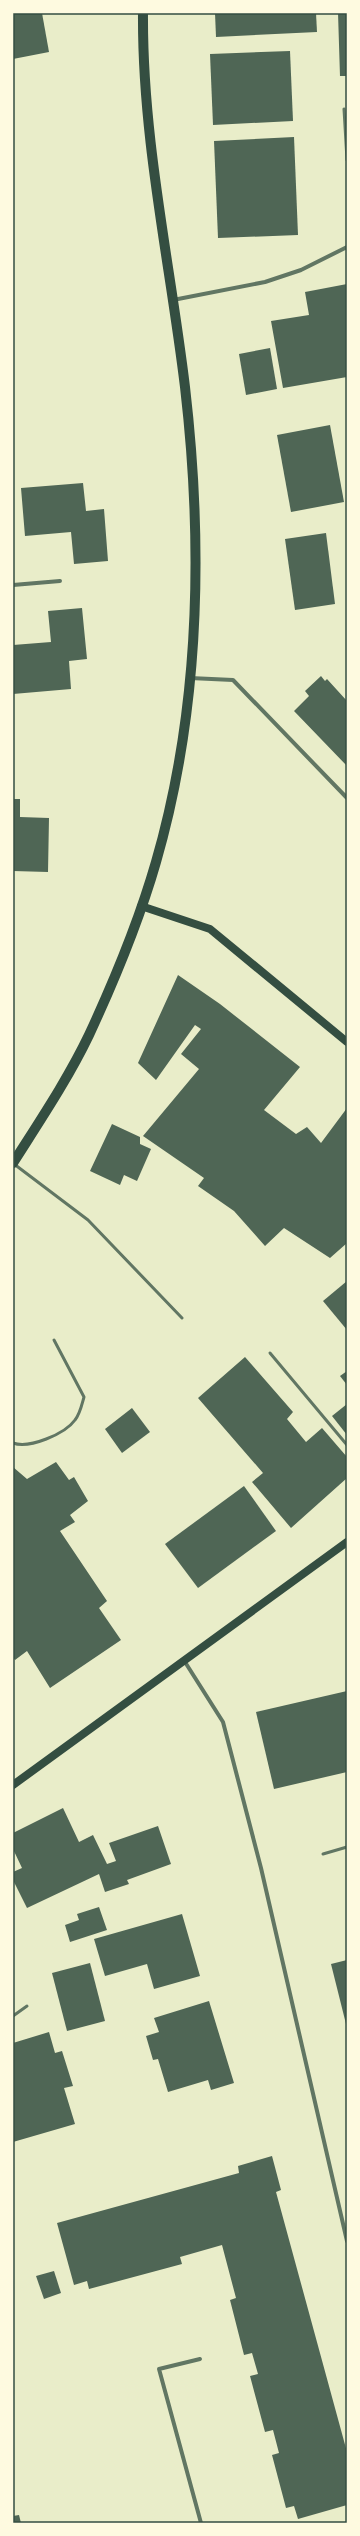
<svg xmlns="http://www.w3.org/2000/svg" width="360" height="2536" font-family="'Work Sans',sans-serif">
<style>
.building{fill:#4f6655}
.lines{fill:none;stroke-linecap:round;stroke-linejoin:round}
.service{stroke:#617663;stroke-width:3}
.minor{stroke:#617663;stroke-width:4}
.secondary{stroke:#344e41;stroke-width:8}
.primary{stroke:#344e41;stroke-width:10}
.neatline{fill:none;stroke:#344e41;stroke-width:1.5}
</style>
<rect width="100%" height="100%" fill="#e9edc9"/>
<g class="building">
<polygon points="13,13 42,13 49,52 13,59"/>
<polygon points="215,13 316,13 317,32 216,37"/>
<polygon points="338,13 347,13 347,76 340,76"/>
<polygon points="290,51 293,121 213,125 210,54"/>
<polygon points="294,137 298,235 218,238 214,141"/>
<polygon points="347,284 347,377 283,388 271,321 309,315 305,292"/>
<polygon points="270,348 277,389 246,395 239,354"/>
<polygon points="330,425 344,502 291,512 277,435"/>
<polygon points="83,483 86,511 104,509 108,561 74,564 71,532 25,536 21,488"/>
<polygon points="326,533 335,604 295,610 285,539"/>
<polygon points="82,608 87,659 69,661 71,689 13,694 13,645 51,642 48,611"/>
<polygon points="321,676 325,681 327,679 347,701 347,766 294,711 309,696 305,691"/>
<polygon points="13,799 20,799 20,817 49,818 48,872 13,871"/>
<polygon points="178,975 220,1004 300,1067 264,1110 296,1134 307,1127 321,1143 347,1108 347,1243 330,1258 284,1228 265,1246 234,1211 198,1186 204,1178 143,1136 199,1069 181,1054 201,1029 195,1025 156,1080 138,1063"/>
<polygon points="112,1124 140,1137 140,1144 151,1149 137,1181 124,1175 120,1185 90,1171"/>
<polygon points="347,1281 347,1330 323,1301"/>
<polygon points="245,1357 293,1412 287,1419 306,1442 322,1428 347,1457 347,1478 291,1528 252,1482 263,1473 198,1398"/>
<polygon points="347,1371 347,1385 340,1376"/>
<polygon points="347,1404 347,1435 332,1416"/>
<polygon points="132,1408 150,1432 122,1453 105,1429"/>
<polygon points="56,1462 69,1480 74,1477 88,1501 70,1515 75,1522 60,1531 107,1601 99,1608 121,1640 50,1688 27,1651 15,1660 13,1657 13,1467 27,1479"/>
<polygon points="244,1486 276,1531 198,1588 165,1544"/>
<polygon points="347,1691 347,1772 274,1789 256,1712"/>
<polygon points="63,1808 79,1842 93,1835 107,1864 116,1861 109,1843 158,1826 171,1864 127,1880 129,1884 105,1892 99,1874 27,1908 13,1880 13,1872 22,1868 13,1849 13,1833"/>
<polygon points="99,1907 107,1930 70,1942 65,1925 79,1920 77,1914"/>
<polygon points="182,1914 200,1976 154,1989 147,1964 105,1976 94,1939"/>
<polygon points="347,1960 347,2024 346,2024 331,1964"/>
<polygon points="90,1963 105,2021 67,2031 52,1973"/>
<polygon points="209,2001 234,2083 211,2090 208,2080 168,2092 158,2059 153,2060 146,2036 159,2032 154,2018"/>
<polygon points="49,2032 55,2053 62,2051 73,2086 64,2088 75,2124 13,2142 13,2043"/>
<polygon points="272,2156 281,2190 276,2192 347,2452 347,2505 298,2519 294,2506 286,2508 272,2455 279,2453 273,2430 265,2432 250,2376 258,2374 252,2353 244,2355 230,2300 236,2298 222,2245 180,2257 182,2264 89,2289 87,2281 74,2285 57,2223 239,2173 238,2166"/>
<polygon points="54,2271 61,2293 44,2299 36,2276"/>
<polygon points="19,2515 21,2523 13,2523 13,2516"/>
</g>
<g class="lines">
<g class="service">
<polyline points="344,109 347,160"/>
<polyline points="14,1164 88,1220 182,1318"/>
<polyline points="270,1353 347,1445"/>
<path d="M13,1443C29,1449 65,1434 75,1420C80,1414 82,1404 84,1397L54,1340"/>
<polyline points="323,1854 347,1847"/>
<polyline points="13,2016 27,2006"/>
</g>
<g class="minor">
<polyline points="173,300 265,282 301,270 347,247"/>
<polyline points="13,585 60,581"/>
<polyline points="190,678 233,680 347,798"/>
<polyline points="185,1662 223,1722 261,1868 347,2241"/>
<polyline points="200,2359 159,2369 201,2523"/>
</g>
<g class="secondary">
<polyline points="141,906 210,929 347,1042"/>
<polyline points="13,1785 347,1542"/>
</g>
<path class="primary" d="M13,1163C39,1122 68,1079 89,1035C115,979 139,921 156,862C200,710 203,543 185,387C170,262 142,139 143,13"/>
</g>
<rect width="360" height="2536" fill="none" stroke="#fefae0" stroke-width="28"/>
<rect x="14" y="14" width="332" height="2508" class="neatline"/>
</svg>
